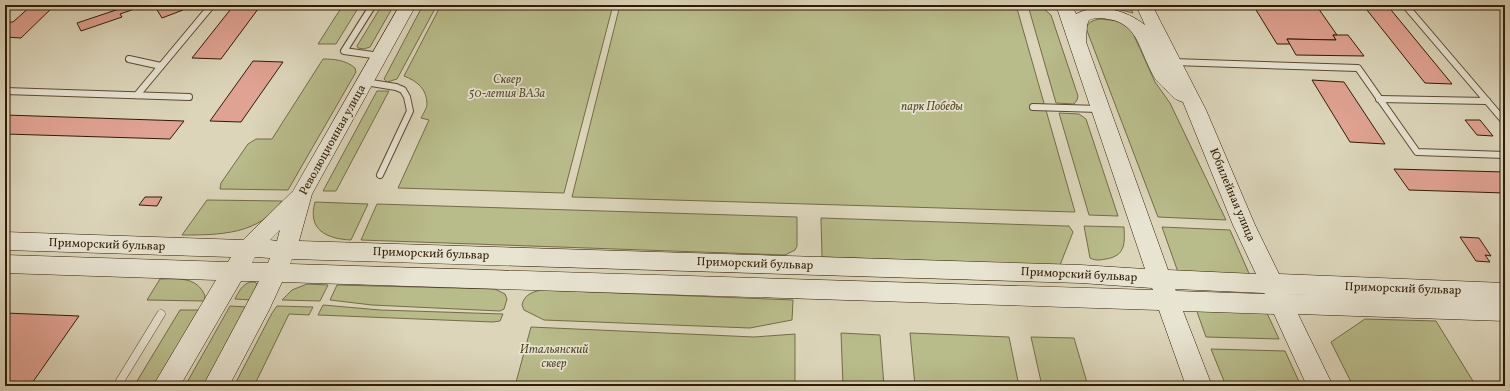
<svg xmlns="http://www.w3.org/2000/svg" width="1510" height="391" font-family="Vollkorn,serif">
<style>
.green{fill:#b8bb8a;stroke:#746c47}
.building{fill:#e0a292;stroke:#301c04}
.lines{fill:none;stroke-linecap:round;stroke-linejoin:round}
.service-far1-casing{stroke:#5b4a32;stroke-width:8}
.service-casing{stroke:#5b4a32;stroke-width:9}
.secondary-casing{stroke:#301c04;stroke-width:1}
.service-far1{stroke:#e8e4d2;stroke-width:6}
.service{stroke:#e8e4d2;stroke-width:8}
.secondary{fill:#e8e4d2;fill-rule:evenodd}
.labels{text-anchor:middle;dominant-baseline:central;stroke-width:3.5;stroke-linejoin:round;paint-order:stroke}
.park-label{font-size:12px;font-style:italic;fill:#594c2c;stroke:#e8e4d2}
.street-label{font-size:12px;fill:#301c04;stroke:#e8e4d2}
</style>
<rect width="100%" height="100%" fill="#dcd5ba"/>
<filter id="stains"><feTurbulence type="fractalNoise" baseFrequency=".005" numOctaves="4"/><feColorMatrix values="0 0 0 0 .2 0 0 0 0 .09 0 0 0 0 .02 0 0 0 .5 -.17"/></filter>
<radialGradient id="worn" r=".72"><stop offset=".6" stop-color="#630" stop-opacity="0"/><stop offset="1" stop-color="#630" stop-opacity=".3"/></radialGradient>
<g class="green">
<polygon points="343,5 360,5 336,44 318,44"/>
<polygon points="382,5 394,5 370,47 364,49 358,48 357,46"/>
<polygon points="423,5 437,5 397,79 387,82 384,79"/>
<path d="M441,5H613L564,193L398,188L429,120L421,118C423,114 427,108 427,104C427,89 417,81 404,76Z"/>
<polygon points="620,5 1016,5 1075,212 572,197"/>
<path d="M1078,5H1129L1133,13C1115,8 1098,5 1079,8Z"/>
<polygon points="1029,9 1044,9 1051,15 1078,96 1077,100 1074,104 1056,103"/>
<path d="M1101,19L1118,21L1131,29L1155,82L1170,103L1226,220L1158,217L1086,28C1089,21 1094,20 1101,19Z"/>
<path d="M323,59C334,59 346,60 355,68L356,72L288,190L220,189L221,183L248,144L256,139H272Z"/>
<polygon points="377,91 389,91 336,191 323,191"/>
<polygon points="1059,113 1079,114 1086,119 1118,216 1089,215"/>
<path d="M207,200L282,201C259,235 219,235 182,235Z"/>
<path d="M315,202L368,204L351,240C327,239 307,230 315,202Z"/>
<polygon points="377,204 797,217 797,246 795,250 785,255 361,240"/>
<polygon points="821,218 1065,226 1069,226 1073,232 1060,265 822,257"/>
<path d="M1084,226L1124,227C1125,244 1125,256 1106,259C1100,260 1096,261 1090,258Z"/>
<polygon points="1162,227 1230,230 1251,278 1179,275"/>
<path d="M160,279C178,279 197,276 205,296L204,301L147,300Z"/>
<path d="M250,282H255L257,284L251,300L235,299C239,291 242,285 250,282Z"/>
<polygon points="307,284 328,285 320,301 282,300 292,290"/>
<polygon points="337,285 495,289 505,294 507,299 504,309 500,311 372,305 330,300"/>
<path d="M541,290L793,300L792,320L750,328L544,320L524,310L522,305C524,295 532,292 541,290Z"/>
<polygon points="323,305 380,310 503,314 500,321 493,322 318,315"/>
<polygon points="230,306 247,307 204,386 185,386"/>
<polygon points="277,306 313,307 309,315 289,314 254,386 234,386 272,313"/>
<polygon points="1196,309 1266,311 1279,339 1206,337"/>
<polygon points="180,310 199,310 155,386 134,386"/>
<polygon points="1365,319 1436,321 1476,386 1353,386 1331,342"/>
<polygon points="531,327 754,337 795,334 795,386 515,386"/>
<polygon points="841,333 880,335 884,386 843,386"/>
<polygon points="910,333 1009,337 1019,386 915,386"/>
<polygon points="1031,337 1074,338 1088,386 1042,386"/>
<polygon points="1211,349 1285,351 1301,386 1226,386"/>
</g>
<g class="building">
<polygon points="32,5 55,5 21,38 5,37 5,22 13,22"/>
<polygon points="116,5 146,5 120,14 122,17 81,31 77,23 119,9"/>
<polygon points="154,5 179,5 183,10 162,18"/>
<polygon points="234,5 261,5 221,59 192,58"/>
<polygon points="1253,5 1316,5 1337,35 1333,35 1336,40 1287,39 1290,44 1277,44"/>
<polygon points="1363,5 1387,5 1452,84 1425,83"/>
<polygon points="1333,35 1348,35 1364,56 1296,55 1287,39 1336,40"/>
<polygon points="253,61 283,62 241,122 210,121"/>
<polygon points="1312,80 1344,82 1385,144 1350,142"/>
<polygon points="5,115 184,121 170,139 5,134"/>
<polygon points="1465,120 1480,120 1493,136 1477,135"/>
<polygon points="1394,169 1505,172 1505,193 1409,190"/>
<polygon points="145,197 162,197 157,206 139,205"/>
<polygon points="1460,237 1479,238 1491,256 1485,255 1490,262 1476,261"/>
<polygon points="5,313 79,316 30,386 5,386"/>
</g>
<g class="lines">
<defs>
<g id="service-far1">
<polyline points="373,5 344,51 380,56"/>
<polyline points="1405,5 1505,122"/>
<polyline points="129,59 161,66"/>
<polyline points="1173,62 1358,68 1417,152 1505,155"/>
<polyline points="365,82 396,87 403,90 407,97 410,111 380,175"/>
<polyline points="5,91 189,97"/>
<polyline points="137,95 212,5"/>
<polyline points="1379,99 1487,101"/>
<polyline points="1033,107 1099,109"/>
</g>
<polyline id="service" points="117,386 161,314"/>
<path id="secondary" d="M400,5H416L312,194L299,241L1081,265L1145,269L1056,5H1072L1076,14C1098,2 1126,10 1145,25L1136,5H1152L1206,110L1255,225L1279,274L1505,283V321L1298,314L1333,386H1307L1274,314L1183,311L1212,386H1186L1159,310L282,282L269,310L229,386H203L259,281H241L180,386H153L216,280L5,273V255L228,262L231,257L5,250V232L243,240L293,191ZM1096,18C1137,18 1137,44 1152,73C1155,80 1161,85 1166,90C1171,95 1175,100 1183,102L1233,225L1256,274L1168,270L1086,42L1087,25L1089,20ZM280,230L277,241L270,240ZM255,257L270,258L268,263H252ZM292,259L1081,283L1152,288L1153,290L290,264ZM1175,289L1264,293L1265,294L1176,291ZM1288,294L1363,297L1289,294Z"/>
</defs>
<use href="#service-far1" class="service-far1-casing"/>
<use href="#service" class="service-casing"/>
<use href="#secondary" class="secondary-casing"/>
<use href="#service-far1" class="service-far1"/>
<use href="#service" class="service"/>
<use href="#secondary" class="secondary"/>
</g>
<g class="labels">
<g class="park-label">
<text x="507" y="80">Сквер<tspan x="507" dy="14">50-летия ВАЗа</tspan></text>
<text x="932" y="107">парк Победы</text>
<text x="554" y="350">Итальянский<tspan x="554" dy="14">сквер</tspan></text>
</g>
<g class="street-label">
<text transform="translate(333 140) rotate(-61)">Революционная улица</text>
<text transform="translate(1232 195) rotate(67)">Юбилейная улица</text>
<text transform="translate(107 245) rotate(2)">Приморский бульвар</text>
<text transform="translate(431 254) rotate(2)">Приморский бульвар</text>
<text transform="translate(755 264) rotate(2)">Приморский бульвар</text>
<text transform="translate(1079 275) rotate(3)">Приморский бульвар</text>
<text transform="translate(1403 289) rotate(2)">Приморский бульвар</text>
</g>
</g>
<rect width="1510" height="391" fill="none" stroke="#dcd5ba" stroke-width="20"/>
<rect x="6" y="6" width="1498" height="379" fill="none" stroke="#301c04" stroke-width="2"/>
<rect x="10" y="10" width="1490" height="371" fill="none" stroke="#301c04"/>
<rect width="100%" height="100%" filter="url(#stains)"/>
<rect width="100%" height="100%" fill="url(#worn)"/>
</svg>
